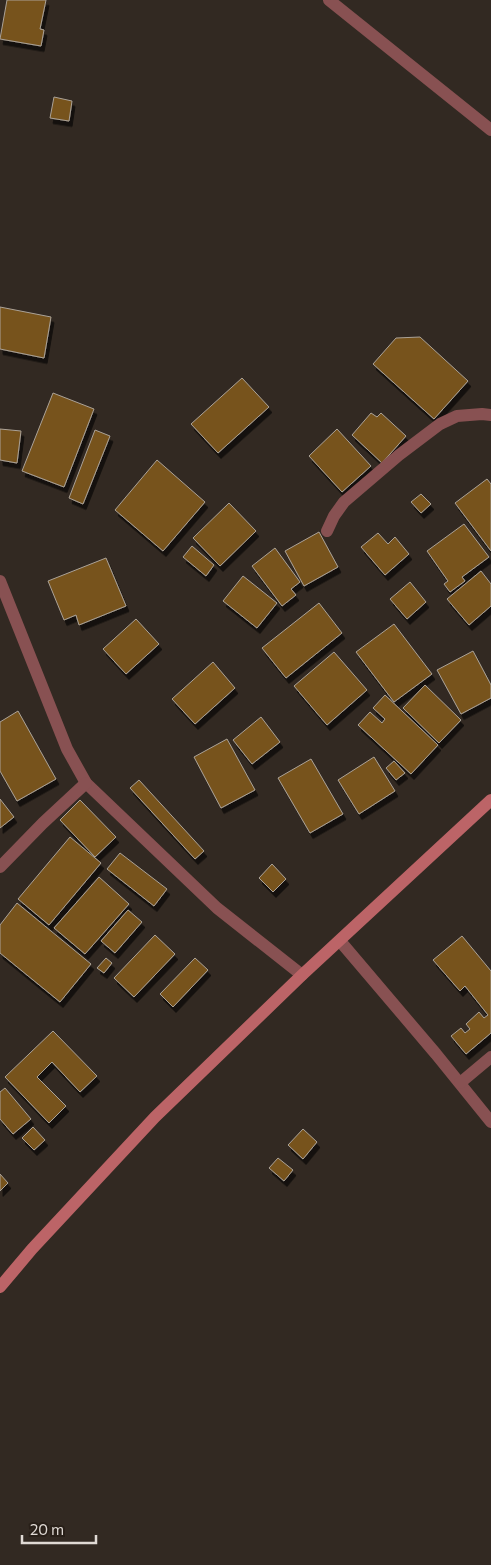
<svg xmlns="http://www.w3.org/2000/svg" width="491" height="1565" font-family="Commissioner,sans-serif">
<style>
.building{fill:#77531d;stroke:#aba297;filter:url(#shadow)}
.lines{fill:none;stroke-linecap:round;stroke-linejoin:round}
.minor{stroke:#885152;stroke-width:12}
.secondary{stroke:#bc6467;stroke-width:12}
</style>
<defs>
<filter id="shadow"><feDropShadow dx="3" dy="5.5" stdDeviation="0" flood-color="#0009"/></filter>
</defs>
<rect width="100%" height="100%" fill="#322922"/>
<g class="building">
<polygon points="7,0 46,0 40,29 44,30 41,46 0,39"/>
<polygon points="54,97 72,101 69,121 50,118"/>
<polygon points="0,307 51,317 44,358 0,349"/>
<polygon points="420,337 468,381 434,419 373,364 396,338"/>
<polygon points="242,378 269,407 218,453 191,424"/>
<polygon points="53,393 94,409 64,487 22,471"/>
<polygon points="371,413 377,417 381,413 406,436 382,463 352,435"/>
<polygon points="0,429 21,431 17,463 0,460"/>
<polygon points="337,429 371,466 342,492 309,456"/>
<polygon points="95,430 110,436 83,504 69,498"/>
<polygon points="157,460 205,502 163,551 115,510"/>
<polygon points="487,479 491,484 491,551 455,503"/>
<polygon points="421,494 431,504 421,513 411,502"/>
<polygon points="229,503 256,531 220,566 193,538"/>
<polygon points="464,524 489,557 462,577 465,581 450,592 444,584 448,581 427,551"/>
<polygon points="319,532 338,567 304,586 285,551"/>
<polygon points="378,533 388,544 395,537 409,554 385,575 361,547"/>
<polygon points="192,546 214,565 206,576 183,557"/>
<polygon points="275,548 300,582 291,589 296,595 282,606 252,566"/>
<polygon points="106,558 126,606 79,625 76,615 64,620 48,581"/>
<polygon points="481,571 491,584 491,606 469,625 447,599"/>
<polygon points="243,576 277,603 257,628 223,601"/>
<polygon points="410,582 426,602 407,619 390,599"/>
<polygon points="319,603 342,633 286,678 262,648"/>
<polygon points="136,619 159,644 126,674 103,649"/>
<polygon points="394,624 432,674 394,702 356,652"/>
<polygon points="473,651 491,685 491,698 461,714 437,670"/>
<polygon points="334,652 367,690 327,725 294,686"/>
<polygon points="213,662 235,688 195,724 172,699"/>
<polygon points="425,685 461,720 439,743 403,708"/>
<polygon points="385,695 438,745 411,774 358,725 370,712 382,723 385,719 373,708"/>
<polygon points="18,711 56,779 17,801 0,771 0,722"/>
<polygon points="261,717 280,742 252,764 233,740"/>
<polygon points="227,739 255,790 221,808 194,757"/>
<polygon points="374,757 395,791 359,814 338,780"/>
<polygon points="311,759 343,814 310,833 278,778"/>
<polygon points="394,761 405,773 396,780 386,768"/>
<polygon points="139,780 204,851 195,859 130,788"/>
<polygon points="0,799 14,817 0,828"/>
<polygon points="80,800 116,837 95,857 60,820"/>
<polygon points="70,837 101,863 49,925 18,899"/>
<polygon points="120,853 167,889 154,906 107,869"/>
<polygon points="272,864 286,879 273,892 259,878"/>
<polygon points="99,877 129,904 85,954 54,928"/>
<polygon points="17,903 91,964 60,1002 0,953 0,925"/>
<polygon points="128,910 142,922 115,953 101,941"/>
<polygon points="155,935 175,954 134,997 114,978"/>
<polygon points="462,936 491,971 491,1033 466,1054 451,1036 461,1028 465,1033 470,1029 466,1024 479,1012 484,1018 488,1015 465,986 460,991 433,960"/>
<polygon points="106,958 112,963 104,973 97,968"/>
<polygon points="195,958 208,970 173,1007 160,994"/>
<polygon points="53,1031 97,1076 80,1092 52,1062 37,1077 66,1106 49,1123 5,1077"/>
<polygon points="5,1088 31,1119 13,1134 0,1119 0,1092"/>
<polygon points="33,1127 45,1140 34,1150 22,1138"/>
<polygon points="303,1129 317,1142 303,1159 288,1145"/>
<polygon points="278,1158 293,1170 284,1181 269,1168"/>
<polygon points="0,1174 8,1183 0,1191"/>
</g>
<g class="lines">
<g class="minor">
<polyline points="329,0 491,130"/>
<polyline points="327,531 334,516 344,502 399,455 440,424 457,416 482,414 491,415"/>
<polyline points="0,581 67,749 86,783 217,908 302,975"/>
<polyline points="0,867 43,823 86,783"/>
<polyline points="340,941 436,1054 491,1122"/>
<polyline points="460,1083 491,1057"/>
</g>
<polyline class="secondary" points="0,1287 32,1249 155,1117 302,975 491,800"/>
</g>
<path d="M22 1535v8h74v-8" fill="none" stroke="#e0dad5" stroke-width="2.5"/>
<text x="30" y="1535" font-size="15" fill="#e0dad5" stroke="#281f18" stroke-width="4" paint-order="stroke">20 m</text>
</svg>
